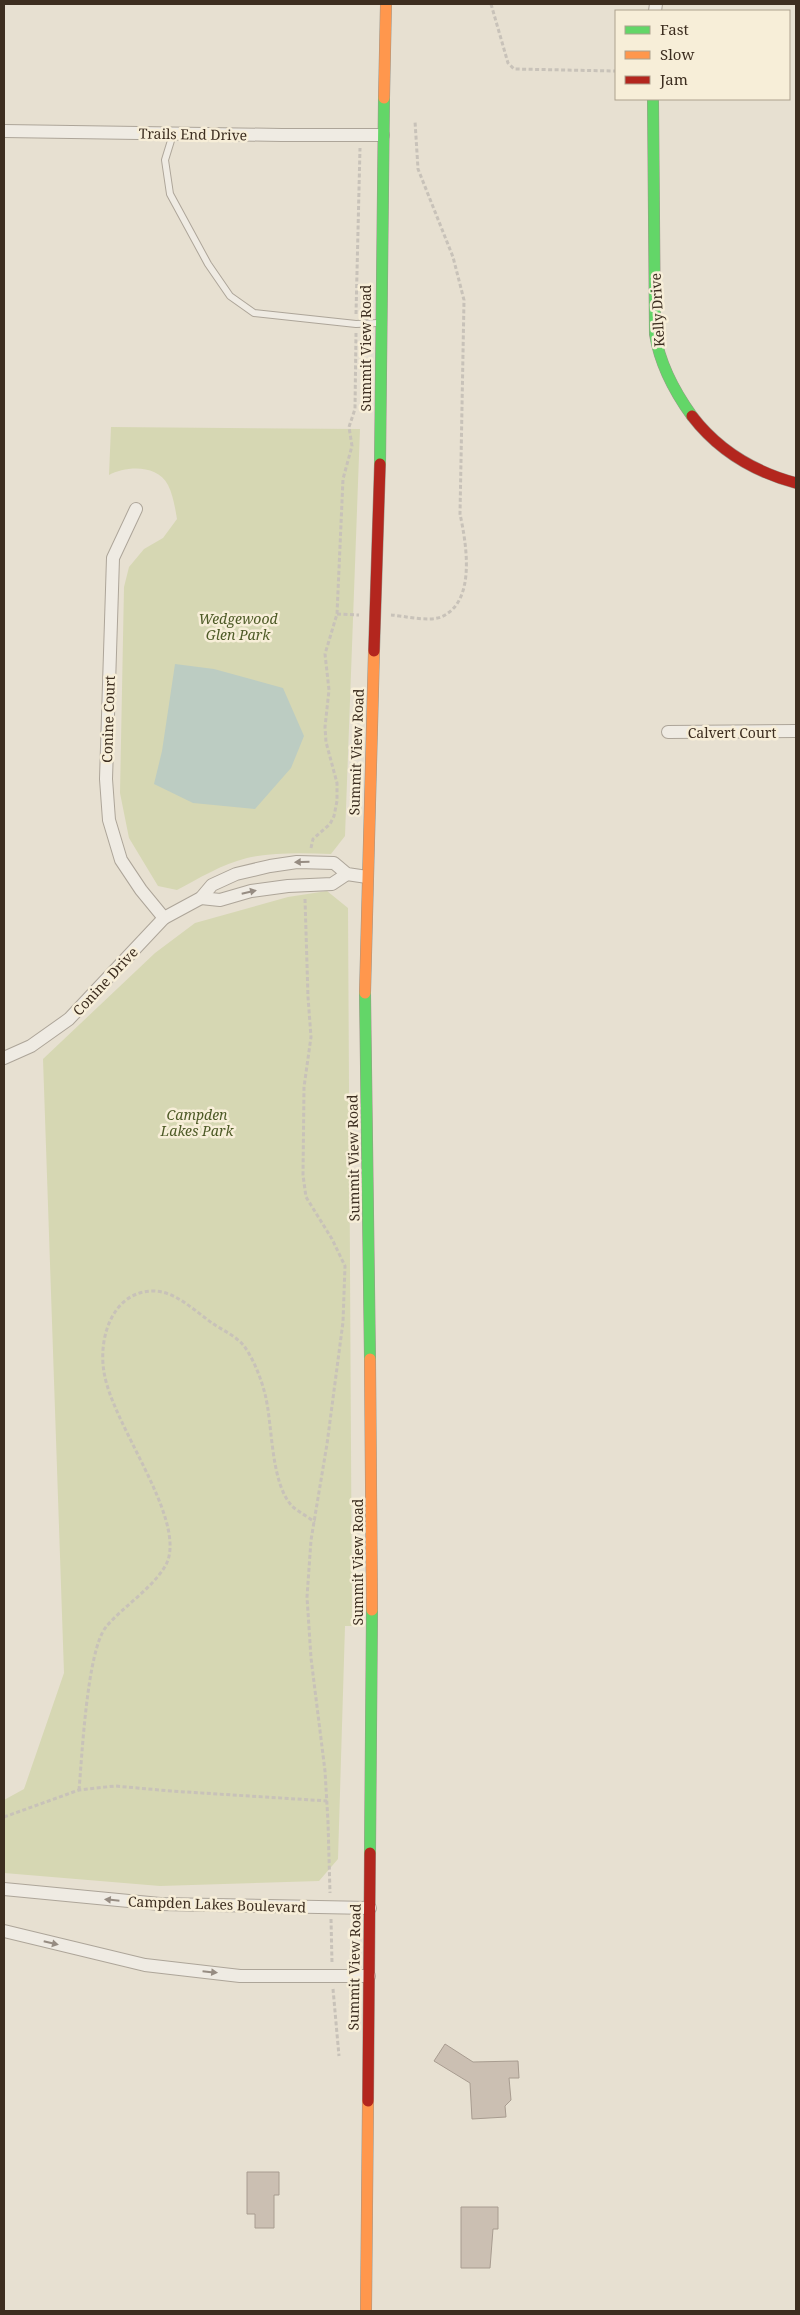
<svg xmlns="http://www.w3.org/2000/svg" width="800" height="2315" font-family="'Noto Serif',serif">
<style>
.green{fill:#d6d7b3}
.water{fill:#bcccc2}
.building{fill:#cbbfb2;stroke:#a89c90}
.lines{fill:none;stroke-linecap:round;stroke-linejoin:round}
.lane-casing{stroke:#ada599;stroke-width:8}
.street-casing{stroke:#ada599;stroke-width:14}
.fast-casing{stroke:#9c958a;stroke-width:12}
.slow-casing{stroke:#9c958a;stroke-width:12}
.jam-casing{stroke:#9c958a;stroke-width:12}
.path{stroke:#c8c2b9;stroke-width:3;stroke-dasharray:4 2.5;stroke-linecap:butt}
.lane{stroke:#efebe3;stroke-width:6}
.street{stroke:#efebe3;stroke-width:12}
.fast{stroke:#63d668;stroke-width:11}
.slow{stroke:#ff974d;stroke-width:11}
.jam{stroke:#b3261e;stroke-width:11}
.oneway{fill:#968c82}
.labels{text-anchor:middle;dominant-baseline:central;stroke-width:5;stroke-linejoin:round;paint-order:stroke}
.street-label{font-size:14px;fill:#3d2e20;stroke:#f7eed8}
.park-label{font-size:14px;font-style:italic;fill:#4d5a26;stroke:#f7eed8}
</style>
<rect width="100%" height="100%" fill="#e7e0d1"/>
<g class="green">
<path d="M111,427L360,429L345,836L331,854C303,853 274,852 247,858C222,864 198,879 177,890L158,886L129,838L120,793L124,587L129,567L144,549L163,538L177,519C175,507 173,495 168,485C157,464 126,466 109,475Z"/>
<polygon points="327,891 348,908 352,1626 345,1626 338,1859 319,1881 160,1886 4,1873 4,1800 24,1789 64,1673 43,1059 155,953 195,923 288,897"/>
</g>
<polygon class="water" points="175,664 214,669 283,688 304,736 291,768 255,809 193,803 154,784 162,751"/>
<g class="building">
<polygon points="445,2044 473,2062 518,2061 519,2078 509,2078 511,2100 505,2106 506,2117 472,2119 470,2083 434,2061"/>
<polygon points="247,2172 279,2172 279,2195 274,2195 274,2228 255,2228 255,2214 247,2214"/>
<polygon points="461,2207 498,2207 498,2229 493,2229 490,2268 461,2268"/>
</g>
<g class="lines">
<defs>
<polyline id="lane" points="173,134 165,160 170,194 208,264 230,296 254,313 356,324 378,323"/>
<g id="street">
<polyline points="655,11 656,4"/>
<polyline points="4,131 282,135 383,135"/>
<polyline points="136,509 113,558 106,779 109,820 121,860 141,890 164,918"/>
<polyline points="668,732 796,731"/>
<polyline points="201,898 220,900 251,891 288,886 332,884 347,874"/>
<polyline points="4,1058 31,1046 69,1019 164,918 201,898 212,885 236,874 270,866 297,862 334,863 347,874 367,877"/>
<polyline points="4,1889 160,1904 370,1908"/>
<polyline points="4,1931 145,1965 240,1976 369,1976"/>
</g>
<g id="fast">
<path d="M653,99L655,334C660,365 674,391 692,416"/>
<polyline points="380,464 384,98"/>
<polyline points="365,993 370,1359"/>
<polyline points="370,1853 372,1610"/>
</g>
<g id="slow">
<polyline points="384,98 386,4"/>
<polyline points="365,993 374,651"/>
<polyline points="370,1359 372,1610"/>
<polyline points="366,2311 368,2101"/>
</g>
<g id="jam">
<path d="M692,416C718,450 755,472 796,483"/>
<polyline points="374,651 380,464"/>
<polyline points="368,2101 370,1853"/>
</g>
</defs>
<use href="#lane" class="lane-casing"/>
<use href="#street" class="street-casing"/>
<use href="#fast" class="fast-casing"/>
<use href="#slow" class="slow-casing"/>
<use href="#jam" class="jam-casing"/>
<g class="path">
<polyline points="491,4 508,63 514,69 616,71"/>
<polyline points="356,314 360,148"/>
<polyline points="337,614 359,615"/>
<path d="M391,615C405,616 428,622 441,617C477,602 466,542 460,514L464,300L453,257L418,169L415,121"/>
<polyline points="311,848 313,839 330,824 334,816 337,801 337,783 326,742 325,727 329,690 325,654 337,614 343,479 352,446 349,427 355,409 356,333"/>
<polyline points="305,899 308,997 311,1037 304,1087 303,1175 306,1197 332,1239 345,1266 343,1322 327,1444 311,1540 307,1597 311,1658 325,1771 328,1822 330,1893"/>
<path d="M79,1790C82,1757 87,1650 106,1627C122,1607 159,1584 168,1560C183,1514 112,1424 104,1372C98,1337 113,1290 155,1291C176,1292 195,1311 212,1323C222,1330 236,1336 244,1346C253,1358 261,1378 265,1394C273,1425 270,1484 293,1507C299,1512 308,1517 315,1522"/>
<polyline points="4,1817 79,1790 115,1786 171,1791 327,1801"/>
<polyline points="331,1919 332,1963"/>
<polyline points="333,1989 339,2056"/>
</g>
<use href="#lane" class="lane"/>
<use href="#street" class="street"/>
<use href="#fast" class="fast"/>
<use href="#slow" class="slow"/>
<use href="#jam" class="jam"/>
</g>
<defs><path id="oneway-solid" d="M-6-.8H1V-3.2L6.5 0L1 3.2V.8H-6Z" transform="scale(1.25)"/></defs>
<g class="oneway">
<use href="#oneway-solid" transform="translate(302 862) rotate(178)"/>
<use href="#oneway-solid" transform="translate(249 892) rotate(-13)"/>
<use href="#oneway-solid" transform="translate(112 1900) rotate(-174)"/>
<use href="#oneway-solid" transform="translate(51 1943) rotate(13)"/>
<use href="#oneway-solid" transform="translate(210 1972) rotate(6)"/>
</g>
<g class="labels">
<g class="street-label">
<text transform="translate(193 134) rotate(1)">Trails End Drive</text>
<text transform="translate(657 310) rotate(-93)">Kelly Drive</text>
<text transform="translate(365 348) rotate(-90)">Summit View Road</text>
<text transform="translate(108 719) rotate(-88)">Conine Court</text>
<text x="732" y="732">Calvert Court</text>
<text transform="translate(356 752) rotate(-88)">Summit View Road</text>
<text transform="translate(105 981) rotate(-47)">Conine Drive</text>
<text transform="translate(353 1158) rotate(-91)">Summit View Road</text>
<text transform="translate(357 1562) rotate(-90)">Summit View Road</text>
<text transform="translate(217 1904) rotate(2)">Campden Lakes Boulevard</text>
<text transform="translate(354 1967) rotate(-89)">Summit View Road</text>
</g>
<g class="park-label">
<text x="238" y="618">Wedgewood<tspan x="238" dy="16">Glen Park</tspan></text>
<text x="197" y="1114">Campden<tspan x="197" dy="16">Lakes Park</tspan></text>
</g>
</g>
<rect width="800" height="2315" fill="none" stroke="#3d2e20" stroke-width="10"/>
<rect x="615" y="10" width="175" height="90" fill="#f7eed8" stroke="#ada18e"/>
<rect x="625" y="26" width="25" height="8" fill="#63d668" stroke="#ada18e"/>
<text x="660" y="35" font-size="15" fill="#3d2e20">Fast</text>
<rect x="625" y="51" width="25" height="8" fill="#ff974d" stroke="#ada18e"/>
<text x="660" y="60" font-size="15" fill="#3d2e20">Slow</text>
<rect x="625" y="76" width="25" height="8" fill="#b3261e" stroke="#ada18e"/>
<text x="660" y="85" font-size="15" fill="#3d2e20">Jam</text>
</svg>
